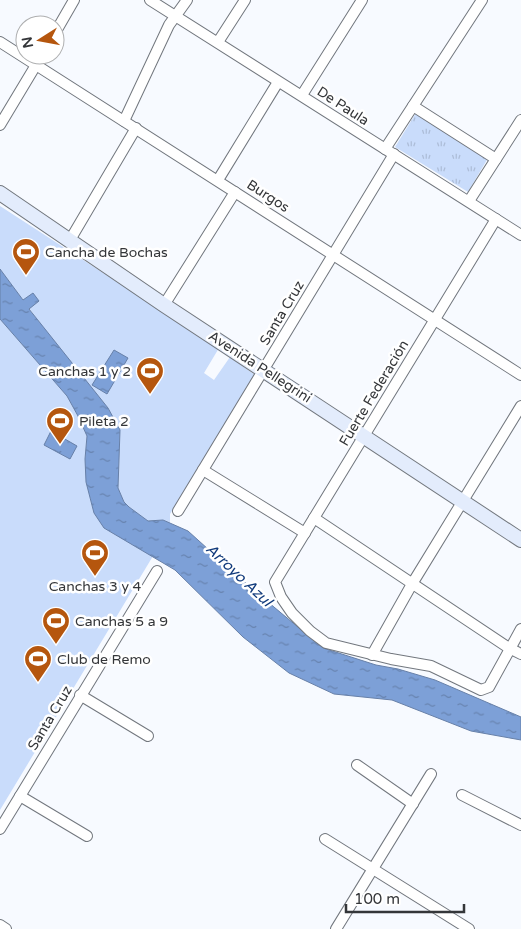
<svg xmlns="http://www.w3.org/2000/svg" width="521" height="929" font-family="'Varela Round',sans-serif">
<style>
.grass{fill:url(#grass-tufts)}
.garden{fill:#c9dcfb}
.water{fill:url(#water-ripples);stroke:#6780a8}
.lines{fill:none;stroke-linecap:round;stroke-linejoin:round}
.minor-casing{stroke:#72777e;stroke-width:12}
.secondary-casing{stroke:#72777e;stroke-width:16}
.minor{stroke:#fff;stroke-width:10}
.secondary{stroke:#e3ecfc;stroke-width:14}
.labels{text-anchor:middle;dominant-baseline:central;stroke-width:5;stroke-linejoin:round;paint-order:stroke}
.street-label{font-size:14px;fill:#343639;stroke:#fff}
.poi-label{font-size:14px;fill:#343639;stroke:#fff;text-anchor:start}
.water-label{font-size:15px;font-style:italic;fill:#123b7c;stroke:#fff}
</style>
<defs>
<pattern id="grass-tufts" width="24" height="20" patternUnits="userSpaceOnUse" patternTransform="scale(1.25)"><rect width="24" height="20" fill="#c9dcfb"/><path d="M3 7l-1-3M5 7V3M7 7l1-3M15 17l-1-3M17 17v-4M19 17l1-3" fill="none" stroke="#adbdd8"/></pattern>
<pattern id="water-ripples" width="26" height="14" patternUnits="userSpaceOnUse" patternTransform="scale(1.25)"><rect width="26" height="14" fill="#7da0d7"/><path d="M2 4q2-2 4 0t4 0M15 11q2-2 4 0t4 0" fill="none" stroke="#6783af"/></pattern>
</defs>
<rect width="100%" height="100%" fill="#f7faff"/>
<polygon class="grass" points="416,113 488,158 468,192 395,147"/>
<g class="garden">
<polygon points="0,206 219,348 204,373 214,380 230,357 255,375 170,514 170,523 163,520 148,521 129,507 124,502 118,488 120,430 108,408 49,335 0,269"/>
<polygon points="0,319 67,396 78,416 87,436 85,459 105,528 153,556 0,810"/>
</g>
<g class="water">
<polygon points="0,269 23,300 33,293 39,301 29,309 108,408 120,430 118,488 124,502 129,507 148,521 163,520 188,531 250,587 323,648 376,665 398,669 435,680 521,717 521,740 471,731 392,700 334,694 289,673 243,637 175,570 104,528 94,513 86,482 85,459 87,436 78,416 67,396 0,319"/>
<polygon points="114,350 128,358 107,394 92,385"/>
<polygon points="51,431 77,446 70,459 44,445"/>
</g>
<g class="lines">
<defs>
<g id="minor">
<polyline points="150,0 521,235"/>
<polyline points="55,33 74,0"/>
<polyline points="0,42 521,375"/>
<polyline points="218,42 245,0"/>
<polyline points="302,95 362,0"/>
<polyline points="413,106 496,159"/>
<polyline points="124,121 169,25 187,0"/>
<polyline points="0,125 42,55"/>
<polyline points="385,149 482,0"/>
<polyline points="218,180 278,82"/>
<polyline points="469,201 521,120"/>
<polyline points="496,219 275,582 281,597 292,613 310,631 326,643 391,659 431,666 481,690 489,687 521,629"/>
<polyline points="70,240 136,128"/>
<polyline points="164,305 235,192"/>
<polyline points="203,470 305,533"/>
<polyline points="178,511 394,154"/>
<polyline points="314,518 509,648 521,654"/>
<polyline points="372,655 412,584 521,406"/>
<polyline points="80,695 148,736"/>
<polyline points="357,765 413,804"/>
<polyline points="462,795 521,825"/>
<polyline points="20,796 87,836"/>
<polyline points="0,829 157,571"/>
<polyline points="325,839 469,929"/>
<polyline points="0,925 6,929"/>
<polyline points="336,929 431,774"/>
</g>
<polyline id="secondary" points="0,193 164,305 521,540"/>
</defs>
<use href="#minor" class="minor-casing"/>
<use href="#secondary" class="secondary-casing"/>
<use href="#minor" class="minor"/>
<use href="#secondary" class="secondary"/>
</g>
<defs>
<symbol id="stadium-pin" viewBox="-11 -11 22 30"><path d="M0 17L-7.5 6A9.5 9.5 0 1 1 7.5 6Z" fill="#b5560e" stroke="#fff"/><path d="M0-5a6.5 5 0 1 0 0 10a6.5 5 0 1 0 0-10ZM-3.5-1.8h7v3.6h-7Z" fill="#fff"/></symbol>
</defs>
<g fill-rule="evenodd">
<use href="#stadium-pin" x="10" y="236" width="32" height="43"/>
<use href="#stadium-pin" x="134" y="355" width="32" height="43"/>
<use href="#stadium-pin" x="44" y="405" width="32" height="43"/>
<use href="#stadium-pin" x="79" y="537" width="32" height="43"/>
<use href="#stadium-pin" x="40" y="605" width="32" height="43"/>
<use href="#stadium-pin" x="22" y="643" width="32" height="43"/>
</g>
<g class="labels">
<g class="street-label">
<text transform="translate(343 106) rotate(33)">De Paula</text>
<text transform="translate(268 196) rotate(33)">Burgos</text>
<text transform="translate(282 313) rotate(-59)">Santa Cruz</text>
<text transform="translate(260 367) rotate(33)">Avenida Pellegrini</text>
<text transform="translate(374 393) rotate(-59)">Fuerte Federación</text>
<text transform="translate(50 718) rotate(-59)">Santa Cruz</text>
</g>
<g class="poi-label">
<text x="45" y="252">Cancha de Bochas</text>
<text x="131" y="371" text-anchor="end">Canchas 1 y 2</text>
<text x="79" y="421">Pileta 2</text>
<text x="95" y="586" text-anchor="middle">Canchas 3 y 4</text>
<text x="75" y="621">Canchas 5 a 9</text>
<text x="57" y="659">Club de Remo</text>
</g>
<g class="water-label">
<text transform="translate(239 575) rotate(43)">Arroyo Azul</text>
</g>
</g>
<g transform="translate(40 40) rotate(259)"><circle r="24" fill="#ffffff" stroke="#aeafb0"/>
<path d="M0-4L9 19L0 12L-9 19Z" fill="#b5560e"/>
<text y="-8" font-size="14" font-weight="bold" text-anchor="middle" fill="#343639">N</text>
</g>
<path d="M346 904v8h118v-8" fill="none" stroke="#343639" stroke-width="2.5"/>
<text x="354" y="904" font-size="15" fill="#343639" stroke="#ffffff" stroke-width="4" paint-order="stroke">100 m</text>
</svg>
